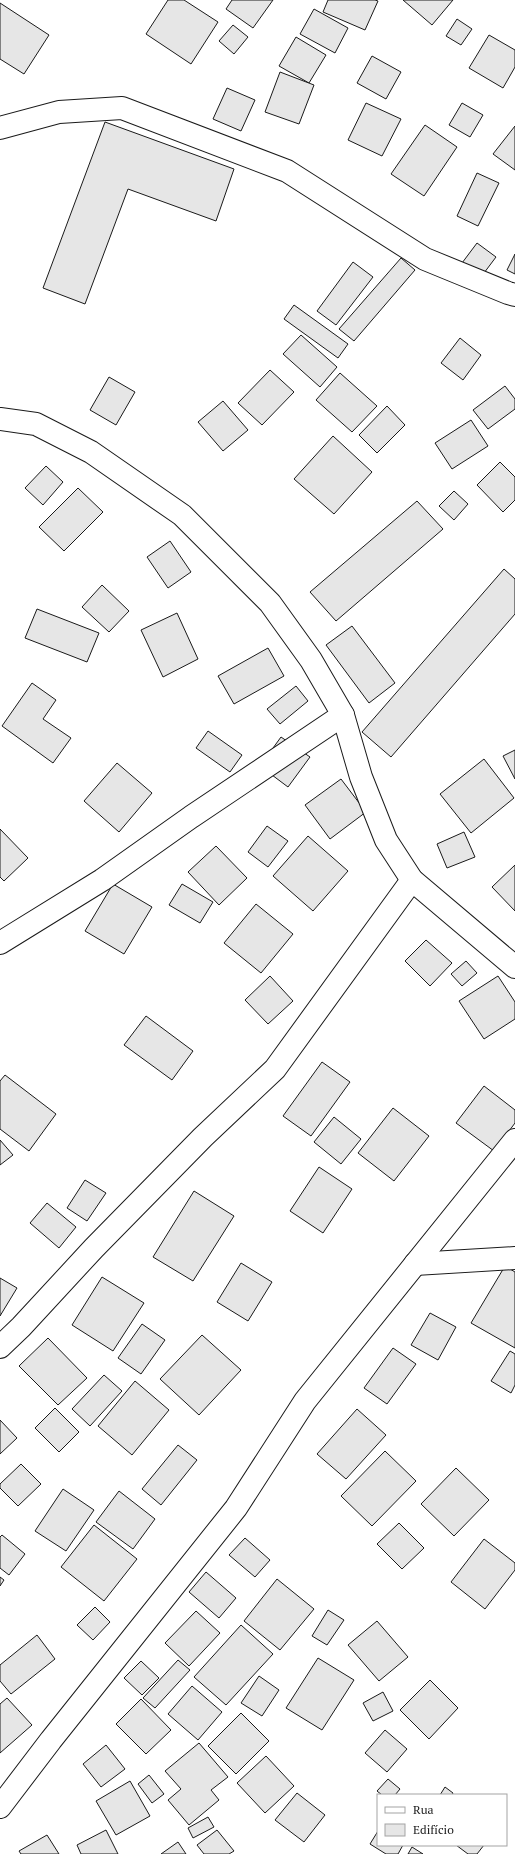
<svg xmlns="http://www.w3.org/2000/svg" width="515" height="1854" font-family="'PT Serif',serif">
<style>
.building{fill:#e6e6e6;stroke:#1a1a1a}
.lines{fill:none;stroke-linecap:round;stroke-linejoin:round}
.minor-casing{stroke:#1a1a1a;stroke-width:24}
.minor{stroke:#fff;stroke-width:22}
</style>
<rect width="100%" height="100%" fill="#fff"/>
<g class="building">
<polygon points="168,0 184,0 218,22 191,64 146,34"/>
<polygon points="232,0 273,0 253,28 226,9"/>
<polygon points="328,0 375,0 378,1 365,30 323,12"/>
<polygon points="403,0 453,0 432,25"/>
<polygon points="0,3 49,35 24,74 0,59"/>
<polygon points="314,9 348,28 335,53 300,34"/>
<polygon points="457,19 472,29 461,45 446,36"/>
<polygon points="233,25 248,37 234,54 219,41"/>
<polygon points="489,35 515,50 515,67 503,88 469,68"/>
<polygon points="296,37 326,55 309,83 279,66"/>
<polygon points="372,56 401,72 386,99 357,83"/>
<polygon points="280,72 314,85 299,124 265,112"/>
<polygon points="227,88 255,100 241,131 213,119"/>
<polygon points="366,103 401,119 382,156 348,140"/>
<polygon points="462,103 483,115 470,137 449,125"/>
<polygon points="105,122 234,169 216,221 128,189 85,304 43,288"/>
<polygon points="425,125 457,147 424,196 391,174"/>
<polygon points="515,126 515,170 493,154"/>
<polygon points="477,173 499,183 478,226 457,216"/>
<polygon points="477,243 496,257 481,277 462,263"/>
<polygon points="515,254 515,274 507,270"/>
<polygon points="401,258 415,270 354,341 339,329"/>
<polygon points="353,262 373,277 336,325 317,311"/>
<polygon points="294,305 348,344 338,358 284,319"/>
<polygon points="301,335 337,367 320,387 283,354"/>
<polygon points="460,338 481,355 463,380 441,363"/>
<polygon points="270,370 294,392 262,425 238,403"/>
<polygon points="340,373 377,406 352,432 316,400"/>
<polygon points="109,377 135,392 116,425 90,410"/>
<polygon points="505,386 515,399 515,409 488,429 473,410"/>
<polygon points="223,401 248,430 223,451 198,422"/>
<polygon points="387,406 405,425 377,453 359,435"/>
<polygon points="471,420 488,446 452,469 435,443"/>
<polygon points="333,436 372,472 334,514 294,479"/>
<polygon points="500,462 515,477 515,500 503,512 477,485"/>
<polygon points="46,466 63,482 43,505 25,488"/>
<polygon points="78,488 103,512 64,551 39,527"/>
<polygon points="454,491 468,504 454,520 439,506"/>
<polygon points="417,501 443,529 336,621 310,592"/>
<polygon points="170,541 191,572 168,588 147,557"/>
<polygon points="504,569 515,579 515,614 391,757 362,732"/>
<polygon points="102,585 129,611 109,632 82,607"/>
<polygon points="37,609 99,633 87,662 25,638"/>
<polygon points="177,613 198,659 163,677 141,630"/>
<polygon points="352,626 395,683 369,703 326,645"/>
<polygon points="268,648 284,676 234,704 218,676"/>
<polygon points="32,683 56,700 43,719 71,738 53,763 2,726"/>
<polygon points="296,686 308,701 280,724 267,709"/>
<polygon points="208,731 242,755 230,772 196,748"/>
<polygon points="281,737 310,757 288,787 260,766"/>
<polygon points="515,750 515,779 503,756"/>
<polygon points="484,759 514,798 471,833 440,794"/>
<polygon points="117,763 152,793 119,832 84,801"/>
<polygon points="341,779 366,812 330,839 305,805"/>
<polygon points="267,826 288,841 268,867 248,852"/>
<polygon points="0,829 28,858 4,881 0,877"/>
<polygon points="464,832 475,857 447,868 437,844"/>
<polygon points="308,836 348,871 313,911 273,876"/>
<polygon points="216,846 247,878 219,905 188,872"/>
<polygon points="515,865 515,911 492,887"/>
<polygon points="113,884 152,907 124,954 85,931"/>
<polygon points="182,884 213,902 200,923 169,905"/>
<polygon points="256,904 293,934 261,973 224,943"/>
<polygon points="426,940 452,963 430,986 405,961"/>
<polygon points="466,961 477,973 462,986 451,974"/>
<polygon points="270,976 293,1001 268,1024 245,1000"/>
<polygon points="498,976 515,1002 515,1019 484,1039 459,1001"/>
<polygon points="146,1016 193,1051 172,1080 124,1045"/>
<polygon points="322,1062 350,1082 311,1136 283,1116"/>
<polygon points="5,1075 56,1114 29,1151 0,1129 0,1081"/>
<polygon points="484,1086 515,1110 515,1123 494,1151 456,1123"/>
<polygon points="393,1108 429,1136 394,1181 358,1153"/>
<polygon points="334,1117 361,1139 341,1164 314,1142"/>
<polygon points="0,1140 13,1155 0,1165"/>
<polygon points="319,1167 352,1189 323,1233 290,1211"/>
<polygon points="85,1180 106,1193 87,1221 67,1208"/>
<polygon points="194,1191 234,1216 193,1281 153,1257"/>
<polygon points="47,1203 76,1227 59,1248 30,1223"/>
<polygon points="241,1263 272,1282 248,1321 217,1302"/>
<polygon points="505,1266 515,1272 515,1348 471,1323"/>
<polygon points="102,1277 144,1303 113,1351 72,1325"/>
<polygon points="0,1278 17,1288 0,1316"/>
<polygon points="430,1313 456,1327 438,1360 411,1345"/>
<polygon points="142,1324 165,1340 141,1374 118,1358"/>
<polygon points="202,1335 241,1370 199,1415 160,1379"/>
<polygon points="48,1338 87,1378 58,1405 19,1366"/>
<polygon points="393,1348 416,1364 387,1404 364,1388"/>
<polygon points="510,1351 515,1354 515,1385 511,1393 491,1381"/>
<polygon points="104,1375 122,1391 90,1426 72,1409"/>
<polygon points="135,1381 169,1410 132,1455 98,1426"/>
<polygon points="55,1408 79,1432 59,1452 35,1428"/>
<polygon points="357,1409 386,1435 346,1479 317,1454"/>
<polygon points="0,1420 17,1438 0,1454"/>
<polygon points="178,1445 197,1460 161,1505 142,1489"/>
<polygon points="385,1451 416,1481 372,1526 341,1496"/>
<polygon points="21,1464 41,1484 18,1506 0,1488 0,1484"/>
<polygon points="456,1468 489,1500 454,1536 421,1504"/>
<polygon points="63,1489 94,1510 66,1551 35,1531"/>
<polygon points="119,1491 155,1519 133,1549 96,1522"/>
<polygon points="399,1523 424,1548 402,1569 377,1544"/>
<polygon points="94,1525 137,1559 104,1601 61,1567"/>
<polygon points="2,1535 25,1554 9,1575 0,1568 0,1537"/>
<polygon points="245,1538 270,1560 255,1577 229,1555"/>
<polygon points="484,1539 515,1563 515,1570 485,1609 451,1582"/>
<polygon points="206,1572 236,1598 219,1618 189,1592"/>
<polygon points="0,1577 4,1580 0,1586"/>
<polygon points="277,1579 314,1609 280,1650 244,1621"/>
<polygon points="95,1607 110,1622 93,1640 77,1625"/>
<polygon points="328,1610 344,1620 327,1645 312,1636"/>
<polygon points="196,1611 220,1633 189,1666 165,1643"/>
<polygon points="377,1621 408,1657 379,1681 348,1645"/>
<polygon points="241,1625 273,1654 226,1705 194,1677"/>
<polygon points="37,1635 55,1659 11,1694 0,1681 0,1665"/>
<polygon points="318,1658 354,1680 322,1730 286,1708"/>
<polygon points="178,1660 190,1670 155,1708 143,1698"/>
<polygon points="141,1661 159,1678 142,1695 124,1678"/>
<polygon points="259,1676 279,1690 262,1716 241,1703"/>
<polygon points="430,1680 458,1708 429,1739 400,1710"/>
<polygon points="192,1686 222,1712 198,1740 168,1714"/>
<polygon points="383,1692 393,1711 373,1721 363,1703"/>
<polygon points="7,1698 32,1725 0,1753 0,1704"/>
<polygon points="141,1699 171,1730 146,1754 116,1724"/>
<polygon points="241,1713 269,1741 236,1774 208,1746"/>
<polygon points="385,1730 407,1749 387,1772 365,1753"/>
<polygon points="199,1743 228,1777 211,1790 219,1800 189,1825 168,1800 181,1789 165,1771"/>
<polygon points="106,1745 125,1769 101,1787 83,1764"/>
<polygon points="266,1756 294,1786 265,1813 237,1783"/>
<polygon points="149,1775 164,1794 152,1803 138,1784"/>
<polygon points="388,1779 400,1789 395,1795 382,1795 377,1791"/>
<polygon points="130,1781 150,1816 116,1835 96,1801"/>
<polygon points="445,1787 453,1793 452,1795 440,1795"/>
<polygon points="297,1793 325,1815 304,1842 275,1820"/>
<polygon points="208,1817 214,1827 193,1838 188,1828"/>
<polygon points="106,1830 118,1854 81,1854 77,1845"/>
<polygon points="217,1830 234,1851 229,1854 204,1854 197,1845"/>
<polygon points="378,1831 378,1845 403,1845 398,1854 386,1854 370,1844"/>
<polygon points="47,1835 59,1854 21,1854 19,1851"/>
<polygon points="178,1842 186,1854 161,1854"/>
<polygon points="456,1845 484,1845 477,1854 468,1854"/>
<polygon points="412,1847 423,1854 408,1854"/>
</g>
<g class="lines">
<defs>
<g id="minor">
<polyline points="0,128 59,112 122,108 287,171 425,259 508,293 515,295"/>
<polyline points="0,419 36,424 91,452 182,515 270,603 311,660 343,715 361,777 386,840 412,880 515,967"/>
<polyline points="0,943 102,880 191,817 343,715"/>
<polyline points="415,1264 515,1258"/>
<polyline points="0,1347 21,1327 94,1248 203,1137 275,1069 412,880"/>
<polyline points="0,1807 51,1740 236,1508 305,1401 515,1140"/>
</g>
</defs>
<use href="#minor" class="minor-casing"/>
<use href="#minor" class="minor"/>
</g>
<rect x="377" y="1794" width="130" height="52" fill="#ffffff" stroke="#a3a3a3"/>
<rect x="385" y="1807" width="20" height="6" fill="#ffffff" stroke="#a3a3a3"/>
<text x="413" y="1814" font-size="12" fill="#1a1a1a">Rua</text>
<rect x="385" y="1824" width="20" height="12" fill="#e6e6e6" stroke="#a3a3a3"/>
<text x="413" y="1834" font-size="12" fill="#1a1a1a">Edifício</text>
</svg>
